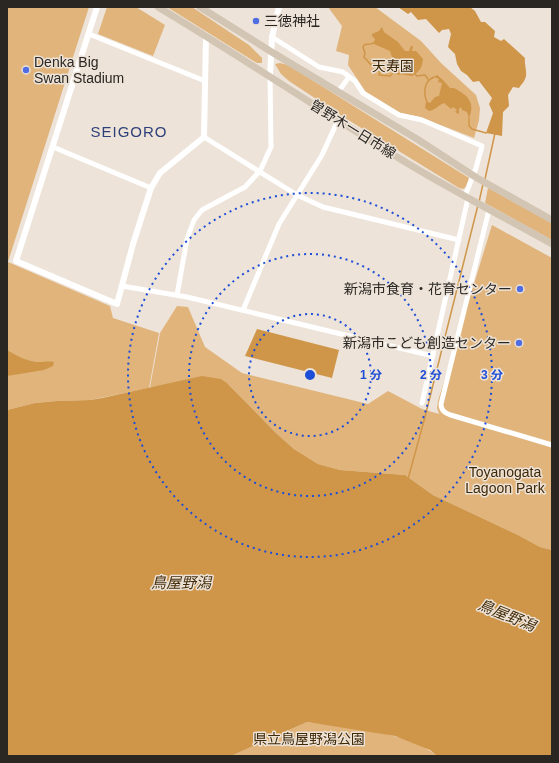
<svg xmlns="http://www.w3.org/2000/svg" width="559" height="763" font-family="Arial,'Noto Sans JP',sans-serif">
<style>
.green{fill:#e0b47b}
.water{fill:#cf9649}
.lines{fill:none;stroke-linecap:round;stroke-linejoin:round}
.stream{stroke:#cf9649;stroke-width:1.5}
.minor{stroke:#fff;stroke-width:5}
.tertiary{stroke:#fff;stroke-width:6}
.secondary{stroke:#d3c5b3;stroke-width:7}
.ring{fill:none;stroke:#1d4ed8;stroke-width:2;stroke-dasharray:2 4}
.poi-dot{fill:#506de2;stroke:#ede3d8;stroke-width:1.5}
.labels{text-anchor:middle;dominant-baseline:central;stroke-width:3;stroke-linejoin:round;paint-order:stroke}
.poi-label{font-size:14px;fill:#2a2723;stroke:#ede3d8;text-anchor:start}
.park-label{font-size:14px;fill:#3f2806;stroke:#ede3d8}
.street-label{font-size:14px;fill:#2a2723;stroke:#ede3d8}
.neighbourhood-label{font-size:15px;letter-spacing:1px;fill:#2f3f79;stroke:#ede3d8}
.water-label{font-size:15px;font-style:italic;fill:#432c0a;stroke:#ede3d8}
.centre{fill:#1d4ed8;stroke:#ede3d8;stroke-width:2}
.ring-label{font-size:12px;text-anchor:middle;font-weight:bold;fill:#1d4ed8;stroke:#ede3d8;stroke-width:3;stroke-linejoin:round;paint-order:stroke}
</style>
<rect width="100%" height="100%" fill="#ede3d8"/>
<g class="green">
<polygon points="7,7 89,7 8,262 110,306 113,318 159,333 149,388 90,400 57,401 35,403 7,410"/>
<polygon points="107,7 136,7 165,25 153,56 98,34"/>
<polygon points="167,7 192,7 249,45 262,58 262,63 257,63"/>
<polygon points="328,7 375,7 421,41 441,63 476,95 480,108 479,120 474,138 420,117 400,113 367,94 348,65 349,55 336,51 342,26"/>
<polygon points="280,63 288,65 469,178 466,187 463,189 459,188 345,118 289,81 281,74 275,64"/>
<polygon points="488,188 552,223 552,240 485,203"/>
<polygon points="492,225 552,258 552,550 540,547 518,535 433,495 405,475 340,470 318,464 294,449 276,433 228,384 150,387 160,333 177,306 188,307 205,347 242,373 368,404 388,391 422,409 439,414 437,408 438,401"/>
<path d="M307,722C344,727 410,732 437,756H231Z"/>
</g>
<g class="water">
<path d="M398,7H470L475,11L481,22H485L495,31L494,37L501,41L504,39L525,58C524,65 528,73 525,79C524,82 520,86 519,88L513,87L508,95L509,106L503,112L502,136L486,133L493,113L489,104L492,98L479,81L473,82L467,75L461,71L457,64L455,54L448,47L451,34L449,29L442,30L439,33L426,19L418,20L411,12L408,14Z"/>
<path d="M382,27L384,32L398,42L405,51H409L411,46H413L412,51H416L423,59C422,68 420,71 412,76L400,74L395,69L392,67L393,60L390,51L374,44L368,45V44L374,42L375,39L372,36V34L379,31Z"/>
<path d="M437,75L443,80L450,88H454C467,95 476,102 469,118L467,112L462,110L461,107L459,109V114L455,112L457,110L453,107L451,109L444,103C438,105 436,110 429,111L425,108L426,102H428L430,103L435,97L439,96L442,83L438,82L439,79L434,77Z"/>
<polygon points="257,329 339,350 332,378 245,356"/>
<path d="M7,350C15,355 28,362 38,362C44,362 48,361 54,362L53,366L44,370L7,376Z"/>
<polygon points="202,376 221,379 228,384 276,433 294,449 318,464 340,470 405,475 433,495 518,535 540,547 552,550 552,756 437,756 430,750 395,736 307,722 231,756 7,756 7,410 35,403 57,401 90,400 102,398"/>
</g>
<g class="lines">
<g class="stream">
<polyline points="368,44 364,45 363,47 365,53 364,57 372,66 374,61 377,70 380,72 379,75 390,76 393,73 400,74"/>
<polyline points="415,74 417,76 425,75 428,79"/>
<path d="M427,102C423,93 424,81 434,77"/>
<polyline points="469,118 469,126 472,129 486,133"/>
<polyline points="485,179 495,133"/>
<polyline points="479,202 483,184"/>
<polyline points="408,479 425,417 478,205"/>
</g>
<g class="minor">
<polyline points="89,34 205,81"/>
<polyline points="272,37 319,67 343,72 355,81 363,93 399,115 422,120 482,146 476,168 465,196"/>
<polyline points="338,92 349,77"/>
<polyline points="204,137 297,195 323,207 459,240"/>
<polyline points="53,147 151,188"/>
<path d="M489,210L441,404C441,412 447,414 454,416L552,445"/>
<polyline points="122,286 187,297 433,356"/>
<polyline points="177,295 187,239 194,220 202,210 245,187 260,171 271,147 270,76"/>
<polyline points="243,310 279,224 322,155 338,120"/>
<polyline points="422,403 468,198"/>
</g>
<g class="tertiary">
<polyline points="97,7 16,261 117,304 133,244 151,188 160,173 204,137 206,36"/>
<polyline points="270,76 272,37 279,7"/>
</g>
<g class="secondary">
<path d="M158,7C240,56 320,110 402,160C451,190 502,216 552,244"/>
<polyline points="200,7 270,51 417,139 477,178 552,220"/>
</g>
</g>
<g class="ring">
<circle cx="310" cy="375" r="61"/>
<circle cx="310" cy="375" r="121"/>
<circle cx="310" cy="375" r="182"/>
</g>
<g class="poi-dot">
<circle cx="256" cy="21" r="4"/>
<circle cx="26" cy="70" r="4"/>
<circle cx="520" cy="289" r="4"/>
<circle cx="519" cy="343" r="4"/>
</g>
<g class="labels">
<g class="poi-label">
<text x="264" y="21">三徳神社</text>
<text x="34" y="62">Denka Big<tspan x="34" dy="16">Swan Stadium</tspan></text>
<text x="512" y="289" text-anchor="end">新潟市食育・花育センター</text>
<text x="511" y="343" text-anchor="end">新潟市こども創造センター</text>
</g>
<g class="park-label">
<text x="393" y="66">天寿園</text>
<text x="505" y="472">Toyanogata<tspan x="505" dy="16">Lagoon Park</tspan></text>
<text x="309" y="739">県立鳥屋野潟公園</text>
</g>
<g class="street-label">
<text transform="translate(353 129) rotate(32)">曽野木一日市線</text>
</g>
<g class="neighbourhood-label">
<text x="129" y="131">SEIGORO</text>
</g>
<g class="water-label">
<text x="181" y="582">鳥屋野潟</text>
<text transform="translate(507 615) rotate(22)">鳥屋野潟</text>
</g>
</g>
<circle cx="310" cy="375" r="6" class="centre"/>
<g class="ring-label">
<text x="371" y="379">1 分</text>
<text x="431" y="379">2 分</text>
<text x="492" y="379">3 分</text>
</g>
<rect width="559" height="763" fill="none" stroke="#2a2723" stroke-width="16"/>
</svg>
